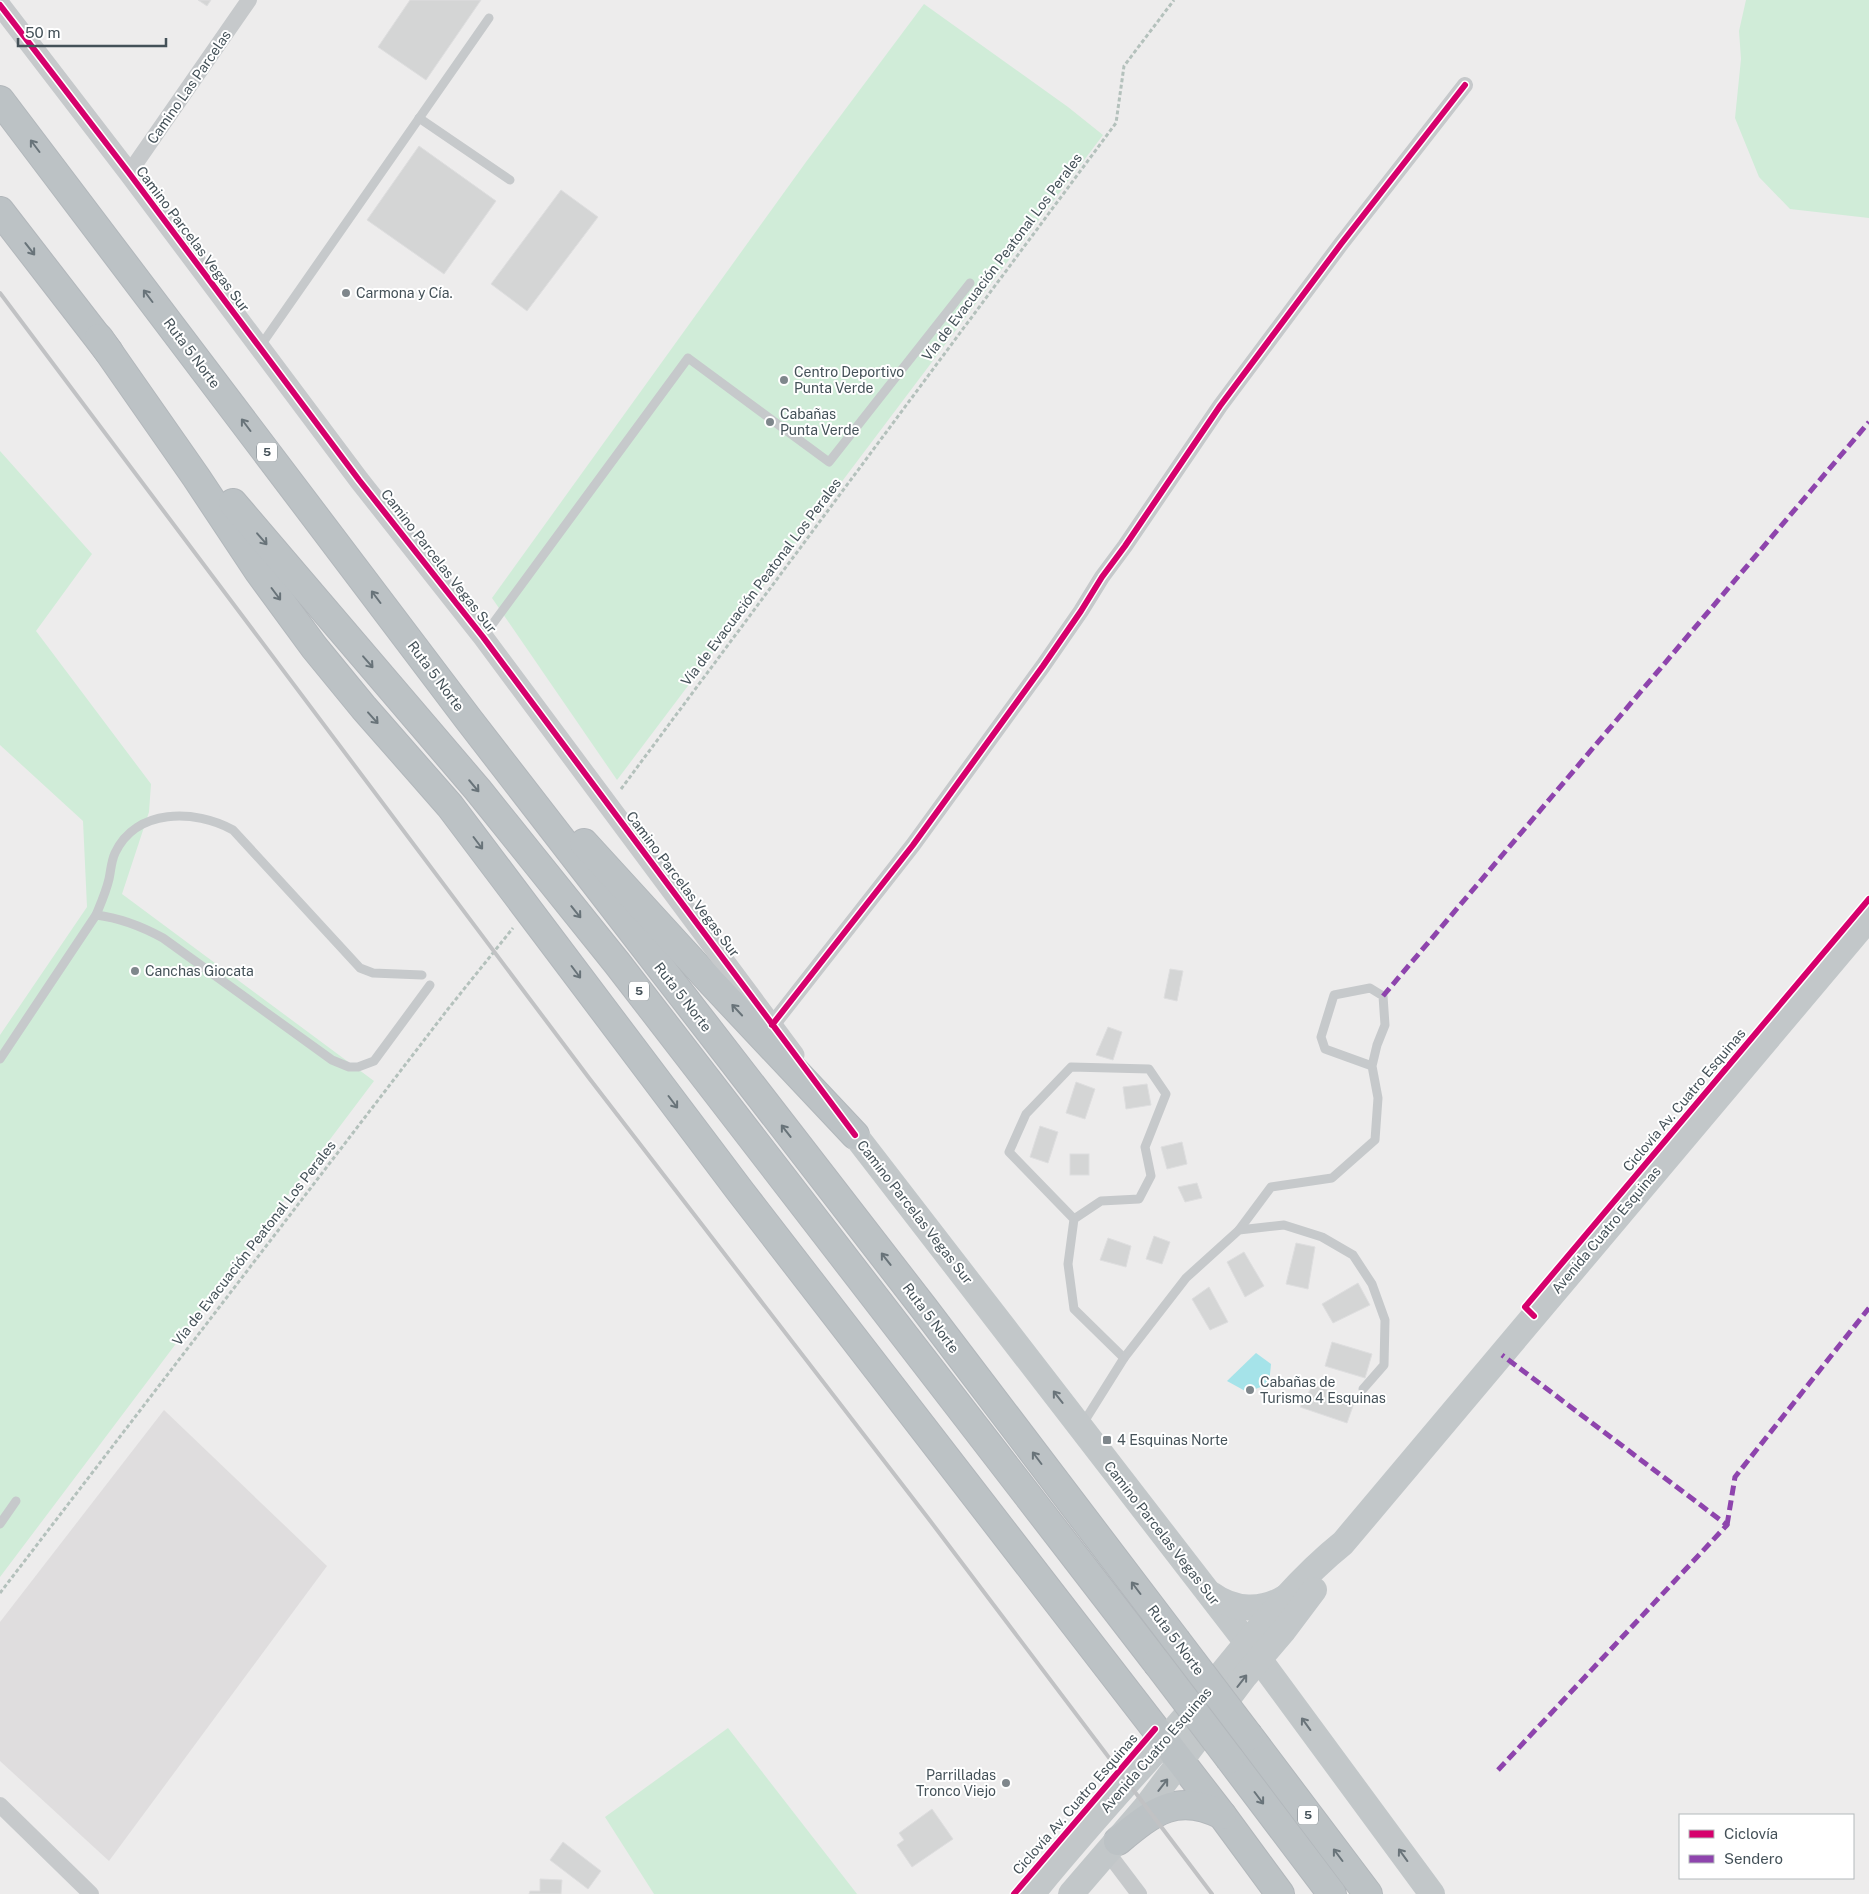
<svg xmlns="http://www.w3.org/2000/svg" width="1869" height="1894" font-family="'Public Sans',sans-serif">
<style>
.education{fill:#dfddde}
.green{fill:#d0ecd8}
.water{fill:#a5e3e9}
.building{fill:#d4d5d5;stroke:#dededf}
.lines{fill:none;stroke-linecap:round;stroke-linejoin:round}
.trunk-casing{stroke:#b2b7bb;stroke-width:30}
.path{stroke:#b4c1bc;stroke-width:3;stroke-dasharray:4 2.5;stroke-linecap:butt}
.service{stroke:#c6c9cb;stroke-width:9}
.minor{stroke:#c6c9cb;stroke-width:16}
.tertiary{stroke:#c6c9cb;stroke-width:21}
.primary{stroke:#c2c7c9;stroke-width:26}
.trunk{stroke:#bcc2c5;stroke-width:28}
.rail{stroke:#c1c2c4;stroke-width:4}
.trunk-bridge-casing{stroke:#b2b7bb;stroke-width:30;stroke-linecap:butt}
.trunk-bridge{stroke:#bcc2c5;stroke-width:28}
.quiet{stroke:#8e44ad;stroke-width:5;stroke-dasharray:10 5;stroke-linecap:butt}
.cycleway-casing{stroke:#fff;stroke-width:9}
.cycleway{stroke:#d6006c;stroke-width:6}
.oneway{stroke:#687379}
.oneway2{stroke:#6a747a}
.poi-dot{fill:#7f878c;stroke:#fff;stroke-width:2}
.labels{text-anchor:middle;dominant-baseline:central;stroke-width:4;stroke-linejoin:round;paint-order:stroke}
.shield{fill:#fff;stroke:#7c858a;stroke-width:1}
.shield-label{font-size:12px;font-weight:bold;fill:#445158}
.street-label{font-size:14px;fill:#445158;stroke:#fff}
.poi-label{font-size:14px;fill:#445158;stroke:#fff;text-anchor:start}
</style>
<rect width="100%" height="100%" fill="#edecec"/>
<polygon class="education" points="164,1410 327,1566 109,1861 0,1761 0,1622"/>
<g class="green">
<polygon points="1746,0 1869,0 1869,218 1790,209 1759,177 1735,118 1741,59 1739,31"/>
<polygon points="924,4 1068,107 1103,135 617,780 492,598 806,162"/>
<polygon points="0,451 92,554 36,631 151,784 149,812 122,894 374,1081 0,1577 0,1035 87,907 83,821 0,745"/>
<polygon points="728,1728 857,1894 654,1894 605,1817"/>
</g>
<polygon class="water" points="1256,1353 1271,1364 1269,1384 1247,1392 1227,1381"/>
<g class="building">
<polygon points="198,0 211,0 207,6"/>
<polygon points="410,0 481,0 426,80 378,47"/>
<polygon points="419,146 496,201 444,274 367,220"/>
<polygon points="561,190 598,217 527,311 491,284"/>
<polygon points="1170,969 1183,971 1177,1001 1164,998"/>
<polygon points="1108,1027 1122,1032 1113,1060 1096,1055"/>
<polygon points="1076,1082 1095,1089 1085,1119 1066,1113"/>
<polygon points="1147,1084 1151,1105 1126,1109 1123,1087"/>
<polygon points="1040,1126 1058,1132 1048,1163 1030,1157"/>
<polygon points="1182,1142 1187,1164 1167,1169 1161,1147"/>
<rect x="1070" y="1154" width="19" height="21"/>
<polygon points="1197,1183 1202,1198 1185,1202 1178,1187"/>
<polygon points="1154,1236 1170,1242 1162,1264 1146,1259"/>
<polygon points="1108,1238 1131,1246 1126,1267 1100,1260"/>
<polygon points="1296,1243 1315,1247 1308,1289 1286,1284"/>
<polygon points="1244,1252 1264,1286 1245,1297 1227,1262"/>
<polygon points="1358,1283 1370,1305 1333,1323 1322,1304"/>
<polygon points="1209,1287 1228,1322 1210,1330 1192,1299"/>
<polygon points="1332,1342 1372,1354 1365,1378 1325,1366"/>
<polygon points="1313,1385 1355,1400 1347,1423 1300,1407"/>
<polygon points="932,1809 953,1839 912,1867 897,1845 904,1840 899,1833"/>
<polygon points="563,1842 601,1871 588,1889 550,1860"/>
<polygon points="540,1879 562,1880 561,1894 529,1894 530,1891 540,1891"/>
</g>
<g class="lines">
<defs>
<g id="trunk">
<polyline points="0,100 469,720 923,1307 1176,1640"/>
<polyline points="0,211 109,352"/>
<polyline points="99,338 196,477 259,572 314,647 364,708 450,806 740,1191 1222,1815 1280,1894"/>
<polyline points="233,503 478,790 617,963 1157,1663"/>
<polyline points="584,843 712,983 855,1135"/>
<polyline points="1249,1736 1368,1894"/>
<polyline points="1230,1759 1332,1894"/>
<path d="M1118,1841C1153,1812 1177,1792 1222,1815"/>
</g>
</defs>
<use href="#trunk" class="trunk-casing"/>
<g class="path">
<polyline points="621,789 1116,123 1124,66 1174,0"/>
<polyline points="0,1593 448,1009 513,928"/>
</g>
<g class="service">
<polyline points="419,118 510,180"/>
<polyline points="259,348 489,18"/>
<polyline points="483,637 688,358 829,462 970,283"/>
<path d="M96,915C121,918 141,926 163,938L332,1060L349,1067H358L374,1061L430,985"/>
<path d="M0,1059L96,915C101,903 106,892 109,879C111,870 111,862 115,853C136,808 195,809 233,830L360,968L373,973L422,975"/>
<polyline points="1074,1219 1101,1201 1139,1199 1151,1176 1145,1147 1166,1094 1149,1069 1071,1067 1026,1114 1009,1152 1074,1219 1068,1264 1074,1309 1124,1358"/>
<polyline points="1239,1230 1271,1187 1332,1178 1375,1140 1378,1098 1372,1066 1325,1049 1321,1037 1334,995 1370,988 1383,996 1385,1025 1377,1045 1372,1066"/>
<polyline points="1082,1425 1124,1358 1186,1278 1239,1230 1284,1225 1322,1237 1353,1255 1372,1284 1385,1320 1384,1365 1363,1389"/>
<polyline points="0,1524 16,1501"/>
</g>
<g class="minor">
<polyline points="129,173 249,0"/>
<polyline points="772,1025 913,845 1043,666 1081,611 1102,577 1125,546 1220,406 1341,244 1465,85"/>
<polyline points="0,1805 91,1894"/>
<polyline points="1108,1853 1139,1894"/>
</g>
<polyline class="tertiary" points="0,5 129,173 359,480 483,637 794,1055"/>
<g class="primary">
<polyline points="855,1135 1248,1644 1432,1894"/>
<path d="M1211,1594C1234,1611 1262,1612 1286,1597"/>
<path d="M1032,1894C1085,1828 1143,1767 1198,1702C1244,1648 1287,1588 1343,1543L1869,918"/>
<polyline points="1071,1894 1145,1808 1245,1676 1284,1630 1314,1590"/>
</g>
<use href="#trunk" class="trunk"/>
<polyline class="rail" points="0,293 589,1078 928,1518 1212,1894"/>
<defs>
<g id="trunk-bridge">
<polyline points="1176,1640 1249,1736"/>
<polyline points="1157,1663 1230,1759"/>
</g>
</defs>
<use href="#trunk-bridge" class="trunk-bridge-casing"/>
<use href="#trunk-bridge" class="trunk-bridge"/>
<g class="quiet">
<polyline points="1383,996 1869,422"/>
<polyline points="1727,1525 1735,1477 1869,1308"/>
<polyline points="1498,1770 1727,1525 1502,1355"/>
</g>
<defs>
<g id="cycleway">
<polyline points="0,5 129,173 359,480 483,637 855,1135"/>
<polyline points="772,1025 913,845 1043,666 1081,611 1102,577 1125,546 1220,406 1341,244 1465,85"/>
<polyline points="1534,1316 1525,1307 1869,899"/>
<polyline points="1014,1894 1155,1729"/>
</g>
</defs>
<use href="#cycleway" class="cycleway-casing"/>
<use href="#cycleway" class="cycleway"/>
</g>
<defs><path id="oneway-shaft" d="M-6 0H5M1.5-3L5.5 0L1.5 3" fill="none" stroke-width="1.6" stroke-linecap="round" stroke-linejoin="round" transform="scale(1.25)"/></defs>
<g class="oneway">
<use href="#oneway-shaft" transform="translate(35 146) rotate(-127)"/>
<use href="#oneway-shaft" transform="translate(30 249) rotate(52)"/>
<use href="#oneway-shaft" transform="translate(148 296) rotate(-127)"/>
<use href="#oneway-shaft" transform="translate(246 425) rotate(-127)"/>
<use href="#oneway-shaft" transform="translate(262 539) rotate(49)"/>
<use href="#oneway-shaft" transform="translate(276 594) rotate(53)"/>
<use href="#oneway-shaft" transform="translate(376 597) rotate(-127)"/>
<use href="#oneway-shaft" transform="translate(368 662) rotate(49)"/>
<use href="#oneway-shaft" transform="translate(373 718) rotate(48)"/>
<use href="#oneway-shaft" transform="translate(474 786) rotate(50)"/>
<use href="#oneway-shaft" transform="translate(478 843) rotate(53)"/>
<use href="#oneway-shaft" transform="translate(576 912) rotate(51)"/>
<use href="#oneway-shaft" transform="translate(576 972) rotate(53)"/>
<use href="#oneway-shaft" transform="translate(737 1010) rotate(-133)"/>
<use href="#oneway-shaft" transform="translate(673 1102) rotate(53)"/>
<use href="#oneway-shaft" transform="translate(786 1131) rotate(-128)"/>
<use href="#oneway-shaft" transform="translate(886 1259) rotate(-128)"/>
<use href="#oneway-shaft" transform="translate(1037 1458) rotate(-127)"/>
<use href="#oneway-shaft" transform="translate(1136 1588) rotate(-127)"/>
<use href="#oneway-shaft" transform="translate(1259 1798) rotate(53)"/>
<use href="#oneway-shaft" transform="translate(1338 1855) rotate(-127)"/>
</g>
<g class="oneway2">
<use href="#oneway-shaft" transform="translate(1058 1397) rotate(-128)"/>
<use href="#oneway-shaft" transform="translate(1242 1681) rotate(-52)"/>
<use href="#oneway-shaft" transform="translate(1306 1724) rotate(-126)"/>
<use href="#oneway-shaft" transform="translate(1163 1785) rotate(-52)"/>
<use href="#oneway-shaft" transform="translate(1403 1855) rotate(-126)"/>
</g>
<g class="poi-dot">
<circle cx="346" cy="293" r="5"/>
<circle cx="784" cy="380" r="5"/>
<circle cx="770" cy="422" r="5"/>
<circle cx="135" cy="971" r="5"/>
<circle cx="1250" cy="1390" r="5"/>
<rect x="1102" y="1435" width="10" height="10" rx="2.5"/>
<circle cx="1006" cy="1783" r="5"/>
</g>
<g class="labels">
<g class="shield">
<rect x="257" y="442.5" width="20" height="19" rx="4"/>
<rect x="629" y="981.5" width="20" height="19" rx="4"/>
<rect x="1298" y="1805.5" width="20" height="19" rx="4"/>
</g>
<g class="shield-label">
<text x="267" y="452">5</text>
<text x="639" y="991">5</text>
<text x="1308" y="1815">5</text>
</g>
<g class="street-label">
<text transform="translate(189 87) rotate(-55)">Camino Las Parcelas</text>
<text transform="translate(193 239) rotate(53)">Camino Parcelas Vegas Sur</text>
<text transform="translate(1002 257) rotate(-53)">Vía de Evacuación Peatonal Los Perales</text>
<text transform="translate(192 353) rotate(53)">Ruta 5 Norte</text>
<text transform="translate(439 561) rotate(52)">Camino Parcelas Vegas Sur</text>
<text transform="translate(761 582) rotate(-53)">Vía de Evacuación Peatonal Los Perales</text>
<text transform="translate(436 676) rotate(53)">Ruta 5 Norte</text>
<text transform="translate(683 884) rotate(53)">Camino Parcelas Vegas Sur</text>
<text transform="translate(683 997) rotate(52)">Ruta 5 Norte</text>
<text transform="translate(1684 1100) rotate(-50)">Ciclovía Av. Cuatro Esquinas</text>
<text transform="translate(915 1212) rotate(52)">Camino Parcelas Vegas Sur</text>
<text transform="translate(1606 1230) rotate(-50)">Avenida Cuatro Esquinas</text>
<text transform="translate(254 1243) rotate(-52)">Vía de Evacuación Peatonal Los Perales</text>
<text transform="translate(931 1318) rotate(53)">Ruta 5 Norte</text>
<text transform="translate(1162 1533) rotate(52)">Camino Parcelas Vegas Sur</text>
<text transform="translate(1176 1640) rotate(53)">Ruta 5 Norte</text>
<text transform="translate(1156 1750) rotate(-49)">Avenida Cuatro Esquinas</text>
<text transform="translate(1075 1804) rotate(-49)">Ciclovía Av. Cuatro Esquinas</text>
</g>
<g class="poi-label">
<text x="356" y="293">Carmona y Cía.</text>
<text x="794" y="372">Centro Deportivo<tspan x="794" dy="16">Punta Verde</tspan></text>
<text x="780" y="414">Cabañas<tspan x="780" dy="16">Punta Verde</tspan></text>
<text x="145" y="971">Canchas Giocata</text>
<text x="1260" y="1382">Cabañas de<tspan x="1260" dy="16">Turismo 4 Esquinas</tspan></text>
<text x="1117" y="1440">4 Esquinas Norte</text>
<text x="996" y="1775" text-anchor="end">Parrilladas<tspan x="996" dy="16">Tronco Viejo</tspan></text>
</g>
</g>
<rect x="1679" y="1814" width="175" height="65" fill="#ffffff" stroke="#b4b9bc"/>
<rect x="1689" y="1830" width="25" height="8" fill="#d6006c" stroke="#b4b9bc"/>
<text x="1724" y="1839" font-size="15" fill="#445158">Ciclovía</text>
<rect x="1689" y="1855" width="25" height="8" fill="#8e44ad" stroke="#b4b9bc"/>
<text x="1724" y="1864" font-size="15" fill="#445158">Sendero</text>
<path d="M18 38v8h148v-8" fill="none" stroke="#445158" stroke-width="2.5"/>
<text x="25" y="38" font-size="15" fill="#445158" stroke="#ffffff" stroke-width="4" paint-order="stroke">50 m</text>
</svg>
